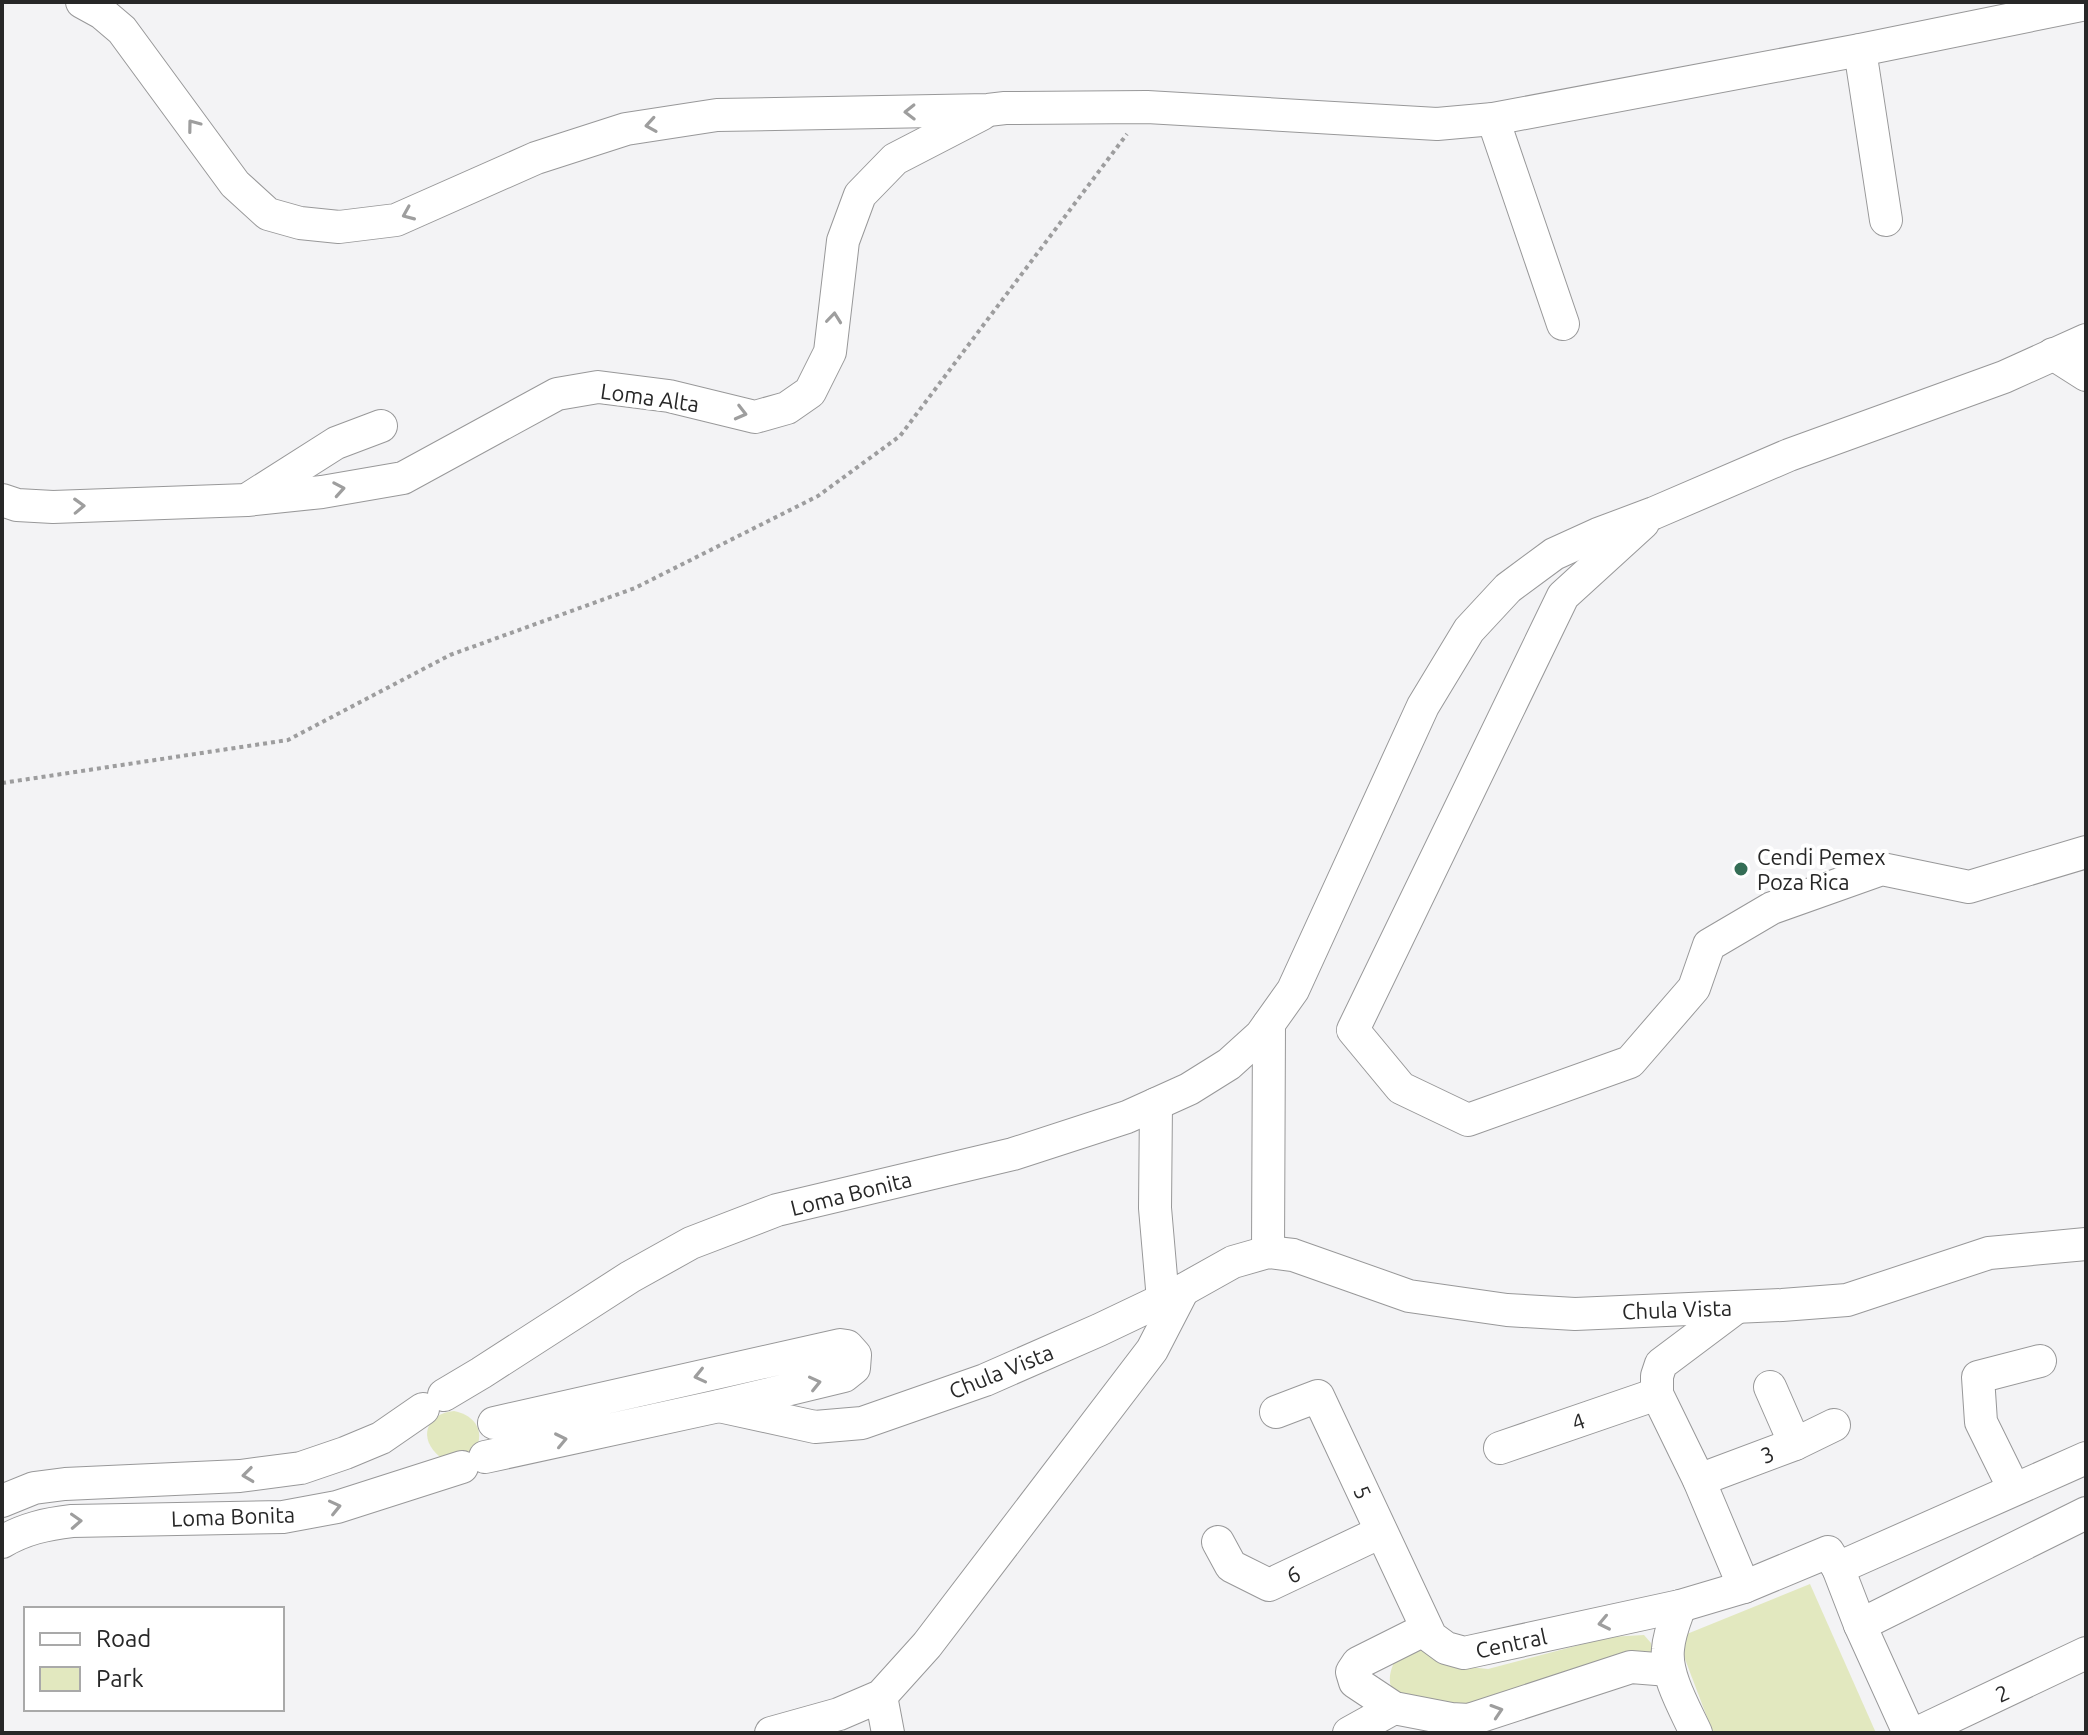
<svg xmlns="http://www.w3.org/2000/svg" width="2088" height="1735" font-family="Ubuntu,sans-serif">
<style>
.green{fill:#e2e8bf}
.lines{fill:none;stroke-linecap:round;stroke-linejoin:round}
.minor-casing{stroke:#989899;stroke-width:34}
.path{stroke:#9d9d9e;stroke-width:4;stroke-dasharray:4 4;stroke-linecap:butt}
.minor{stroke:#fff;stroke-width:32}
.oneway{stroke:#9e9e9e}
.poi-dot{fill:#346d55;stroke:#fff;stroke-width:3}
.labels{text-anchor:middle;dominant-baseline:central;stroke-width:8;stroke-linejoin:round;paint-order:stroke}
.street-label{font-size:22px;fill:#272727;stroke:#fff}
.poi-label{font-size:22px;fill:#272727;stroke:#fff;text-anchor:start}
</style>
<rect width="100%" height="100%" fill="#f3f3f5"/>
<g class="green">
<path d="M454,1411C476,1415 487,1434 473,1453L440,1457C418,1439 425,1414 454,1411Z"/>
<polygon points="1810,1584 1876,1733 1713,1733 1677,1638"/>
<path d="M1644,1635L1651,1643L1653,1654L1466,1706L1395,1695C1386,1682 1390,1670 1397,1656L1423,1650L1459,1666L1488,1669L1610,1637Z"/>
</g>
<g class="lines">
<defs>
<g id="minor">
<polyline points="82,2 102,13 122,30 235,184 268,214 300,223 339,227 396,220 536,158 626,129 717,115 988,110 1005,108 1147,107 1437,124 1493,119 1860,50 2086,4"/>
<polyline points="1860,50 1886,220"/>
<polyline points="1493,119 1563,324"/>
<polyline points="2053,354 2086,375"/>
<polyline points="251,497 336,443 381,426"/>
<polyline points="2,500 17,505 53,507 247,500 322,492 403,478 557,394 598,387 669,396 755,417 787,408 810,392 830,352 843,241 860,195 895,159 982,114"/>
<polyline points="1643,523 1563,596 1353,1030 1401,1088 1468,1120 1630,1062 1694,988 1709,945 1772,908 1882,869 1969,887 2086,852"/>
<polyline points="1156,1104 1155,1208 1163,1300"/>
<polyline points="1268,1252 1269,1024"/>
<polyline points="1737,1307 1661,1364 1657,1376 1657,1394 1699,1480 1744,1587"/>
<polyline points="1770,1387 1795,1444"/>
<polyline points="444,1395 481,1373 630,1277 691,1243 777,1210 1013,1154 1127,1117 1189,1089 1229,1064 1261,1035 1293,990 1423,706 1469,630 1508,588 1554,554 1598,534 1654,513 1789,455 2004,377 2086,340"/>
<polyline points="719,1406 815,1427 862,1423 985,1380 1099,1330 1183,1290 1233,1262 1268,1252 1293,1255 1409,1296 1507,1310 1575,1314 1782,1305 1847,1300 1989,1253 2086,1244"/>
<polyline points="1276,1412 1318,1396 1431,1637 1446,1648 1464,1653 1680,1606 1744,1587 1828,1552 1838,1568 1860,1625 1909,1733"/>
<polyline points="1500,1448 1657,1394"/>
<polyline points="485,1457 719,1406 844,1376 854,1368 855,1355 847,1346 840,1345 494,1423"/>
<polyline points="1699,1480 1795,1444 1834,1425"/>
<polyline points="2014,1489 1981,1422 1978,1377 2040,1361"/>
<polyline points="2,1501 34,1488 65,1484 240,1476 301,1468 345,1453 381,1438 423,1409"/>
<path d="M2,1542C24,1529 46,1524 72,1521L283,1517L337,1507L462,1467"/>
<polyline points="1218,1542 1231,1566 1269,1585 1381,1532"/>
<polyline points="1838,1568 2086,1458"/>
<path d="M1680,1606C1675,1620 1669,1634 1668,1649C1665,1675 1685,1709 1696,1733"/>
<polyline points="1860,1625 2086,1513"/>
<polyline points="1426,1629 1358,1663 1352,1672 1355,1682 1394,1708 1451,1719 1469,1720 1631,1667 1669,1670"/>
<polyline points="881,1696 888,1733"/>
<polyline points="771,1733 839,1714 881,1696 927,1645 1152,1350 1183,1290"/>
<polyline points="1349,1733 1394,1708"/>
<polyline points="1917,1733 2086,1653"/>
</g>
</defs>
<use href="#minor" class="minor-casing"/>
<polyline class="path" points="2,783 288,740 450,655 635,588 818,496 900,436 1127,134"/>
<use href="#minor" class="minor"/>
</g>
<defs><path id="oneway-chevron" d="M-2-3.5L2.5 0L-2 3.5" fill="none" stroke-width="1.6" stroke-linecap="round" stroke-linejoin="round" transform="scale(2)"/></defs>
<g class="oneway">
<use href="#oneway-chevron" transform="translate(910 112) rotate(179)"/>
<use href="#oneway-chevron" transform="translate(193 125) rotate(-127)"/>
<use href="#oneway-chevron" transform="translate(651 125) rotate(171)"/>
<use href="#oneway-chevron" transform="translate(408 214) rotate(157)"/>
<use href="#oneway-chevron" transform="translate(834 318) rotate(-84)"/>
<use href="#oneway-chevron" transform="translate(741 413) rotate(14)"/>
<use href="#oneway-chevron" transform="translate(339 489) rotate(-10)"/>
<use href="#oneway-chevron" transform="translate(79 506) rotate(-2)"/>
<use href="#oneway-chevron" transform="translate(700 1376) rotate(167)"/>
<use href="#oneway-chevron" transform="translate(815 1383) rotate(-13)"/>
<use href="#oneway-chevron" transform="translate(561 1440) rotate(-12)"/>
<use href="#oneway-chevron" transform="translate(248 1475) rotate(173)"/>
<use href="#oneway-chevron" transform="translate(335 1507) rotate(-13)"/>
<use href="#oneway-chevron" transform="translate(76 1521) rotate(-3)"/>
<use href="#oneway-chevron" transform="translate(1604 1623) rotate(168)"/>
<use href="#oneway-chevron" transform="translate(1497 1711) rotate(-18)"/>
</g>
<circle class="poi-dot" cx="1741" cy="869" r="8"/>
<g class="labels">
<g class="street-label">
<text transform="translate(650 397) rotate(8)">Loma Alta</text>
<text transform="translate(851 1193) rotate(-14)">Loma Bonita</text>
<text transform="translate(1677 1309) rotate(-2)">Chula Vista</text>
<text transform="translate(1001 1371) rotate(-22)">Chula Vista</text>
<text transform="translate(1578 1421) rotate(-19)">4</text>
<text transform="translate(1767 1454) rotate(-21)">3</text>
<text transform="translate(1363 1492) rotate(65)">5</text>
<text transform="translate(233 1516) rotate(-2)">Loma Bonita</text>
<text transform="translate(1293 1574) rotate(-26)">6</text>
<text transform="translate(1511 1643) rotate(-12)">Central</text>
<text transform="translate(2002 1693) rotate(-25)">2</text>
</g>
<g class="poi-label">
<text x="1757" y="856">Cendi Pemex<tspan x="1757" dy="25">Poza Rica</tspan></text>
</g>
</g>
<rect width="2088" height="1735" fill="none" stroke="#272727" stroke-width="8"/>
<rect x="24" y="1607" width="260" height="104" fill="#ffffff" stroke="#a9a9a9" stroke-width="2"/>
<rect x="40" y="1633" width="40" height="12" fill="#ffffff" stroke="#a9a9a9" stroke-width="2"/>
<text x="96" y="1647" font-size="24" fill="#272727">Road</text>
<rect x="40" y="1667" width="40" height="24" fill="#e2e8bf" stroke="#a9a9a9" stroke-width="2"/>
<text x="96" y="1687" font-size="24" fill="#272727">Park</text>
</svg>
